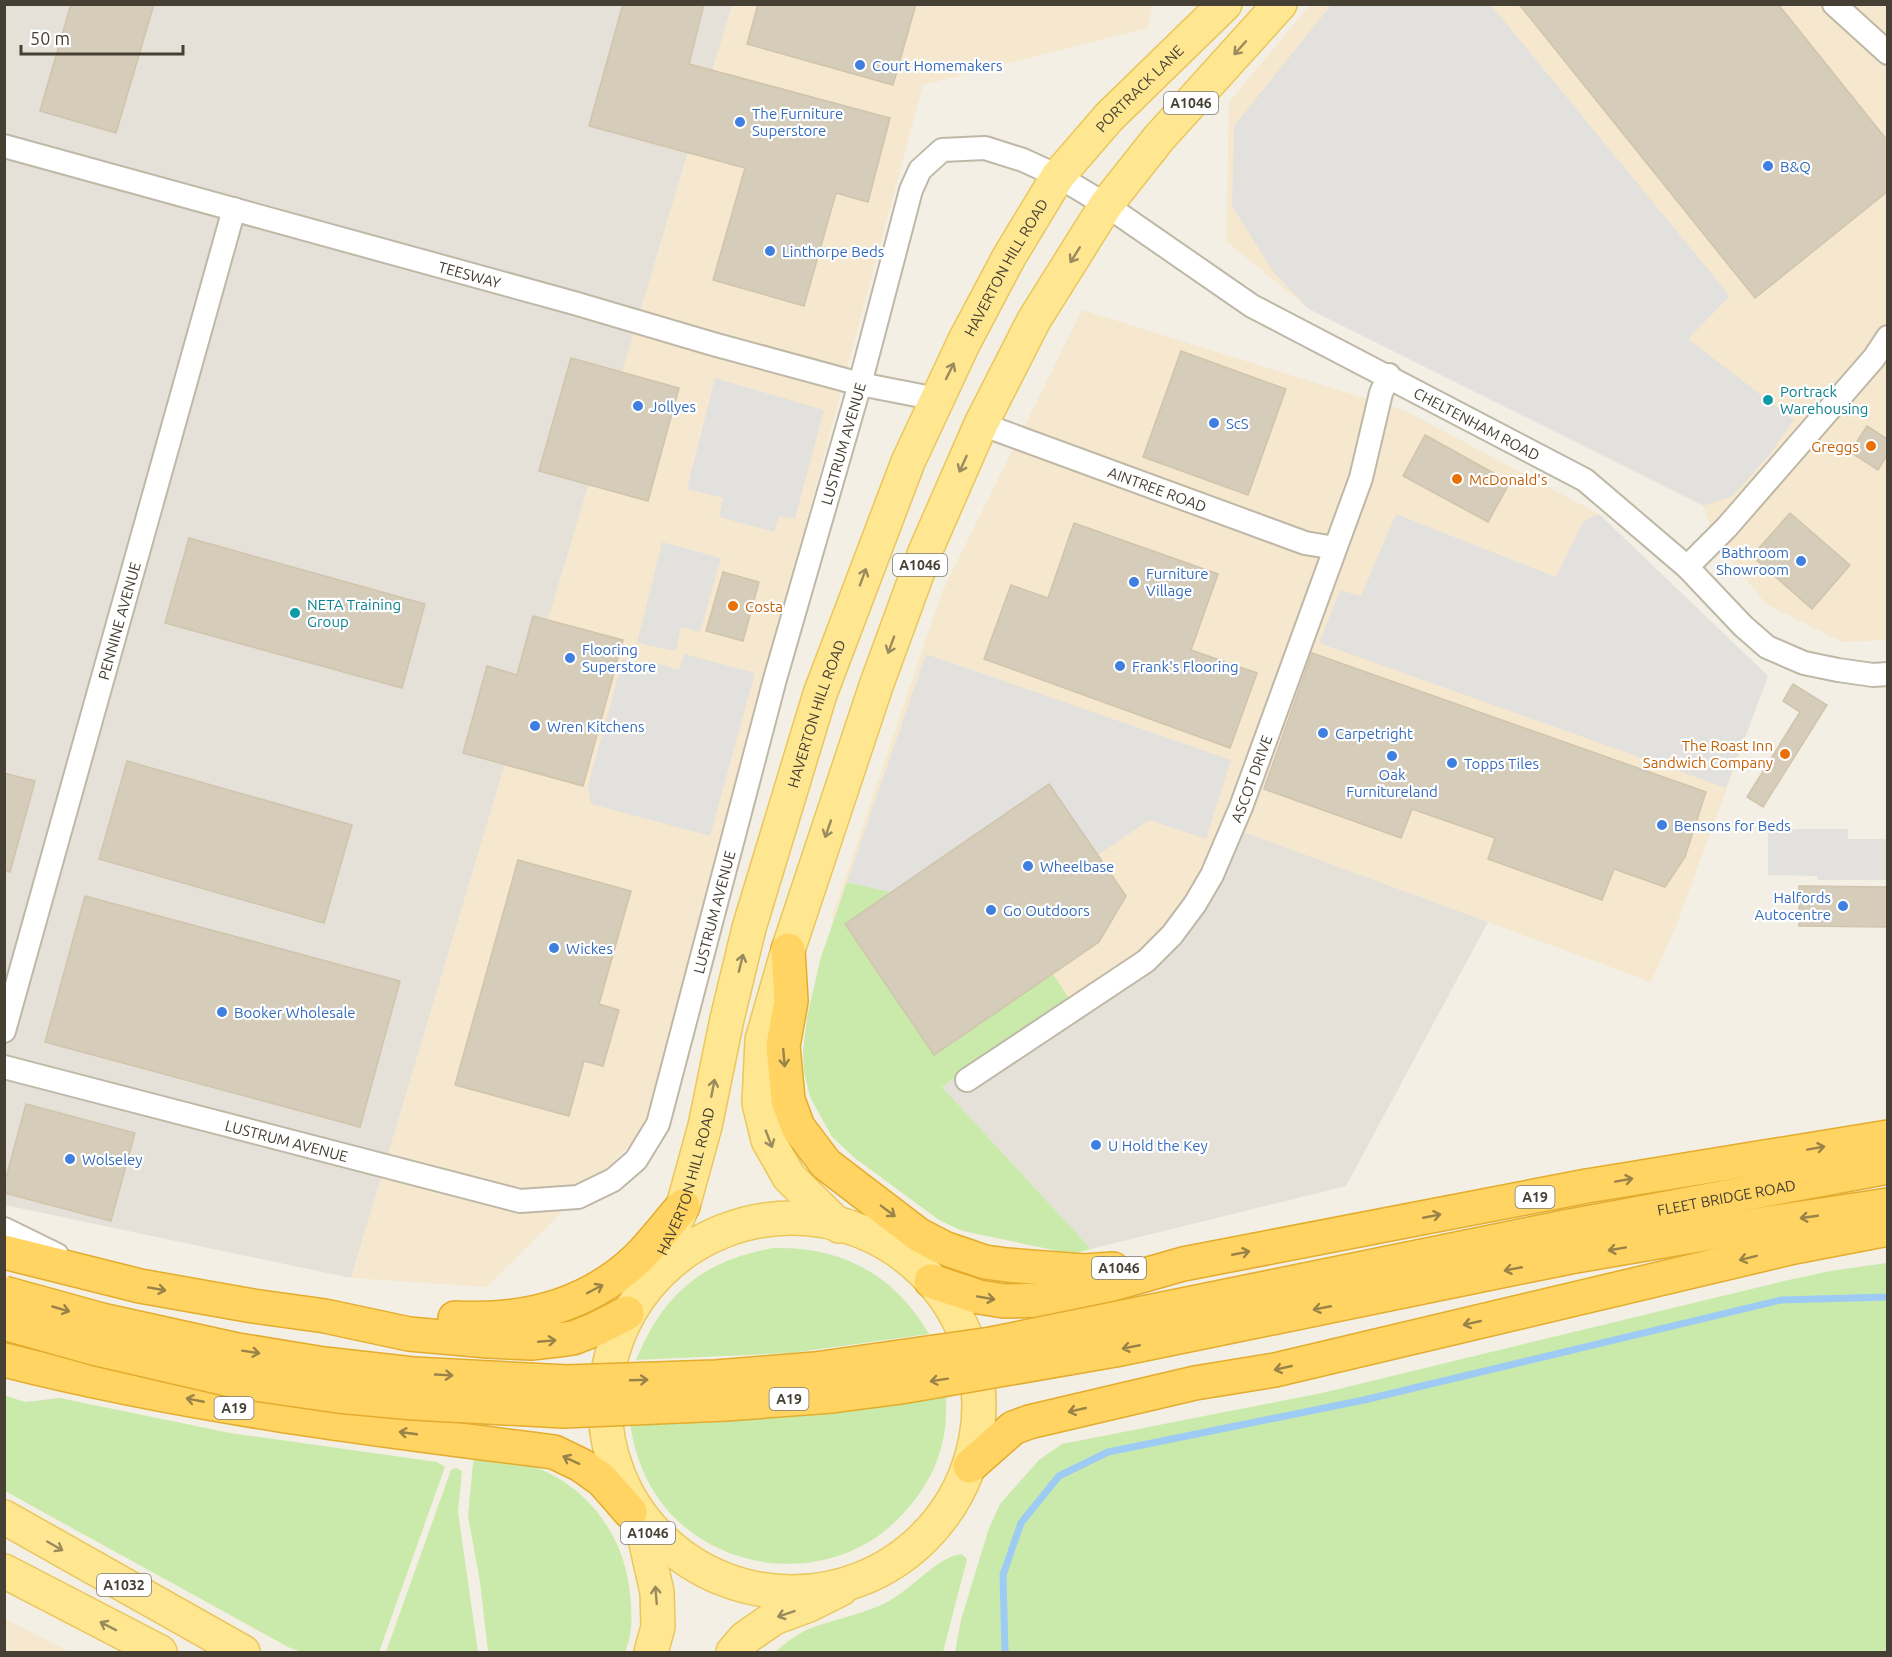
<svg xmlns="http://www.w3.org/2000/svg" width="1892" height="1657" font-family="Ubuntu,sans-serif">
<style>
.commercial{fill:#f6e8ce}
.industrial{fill:#e5e1d9}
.green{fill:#caeaab}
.parking{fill:#e3e1dd}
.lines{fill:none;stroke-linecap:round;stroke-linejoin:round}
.stream{stroke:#9dcbf3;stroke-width:7}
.building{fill:#d5ccb9;stroke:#d0c4ac;stroke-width:1.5}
.street-casing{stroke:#bfb8a7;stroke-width:26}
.primary-casing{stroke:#e9c75c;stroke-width:36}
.highway-casing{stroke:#e4ac2d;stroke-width:36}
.street{stroke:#fff;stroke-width:22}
.primary{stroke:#ffe691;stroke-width:33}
.highway{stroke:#ffd463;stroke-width:33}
.highway-bridge-casing{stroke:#e4ac2d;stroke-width:36;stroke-linecap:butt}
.highway-bridge{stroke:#ffd463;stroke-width:33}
.oneway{stroke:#998b5e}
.oneway2{stroke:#998349}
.shop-dot{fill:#3f7fe0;stroke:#fff;stroke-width:2}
.culture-dot{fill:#0f9aa8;stroke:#fff;stroke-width:2}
.food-dot{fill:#e8710a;stroke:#fff;stroke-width:2}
.labels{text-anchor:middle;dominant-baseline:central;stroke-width:4.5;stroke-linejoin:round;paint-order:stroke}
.shield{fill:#fff;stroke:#7e7971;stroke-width:1.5}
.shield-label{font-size:14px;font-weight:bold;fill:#464034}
.shop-label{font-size:15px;fill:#366cbe;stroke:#fff;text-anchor:start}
.street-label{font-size:15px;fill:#464034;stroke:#fff}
.culture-label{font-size:15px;fill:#0d838f;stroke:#fff;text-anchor:start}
.food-label{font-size:15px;fill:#c56008;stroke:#fff;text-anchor:end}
</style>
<rect width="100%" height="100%" fill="#f3efe4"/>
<g class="commercial">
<polygon points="732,5 1152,5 1148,28 923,85 643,1132 487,1287 351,1278"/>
<polygon points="1310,5 1887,5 1887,640 1842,642 1766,604 1718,545 1703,506 1309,309 1226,241 1229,102"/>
<polygon points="1082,310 1406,411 1599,514 1768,676 1676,926 1651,982 1241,831 1150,943 942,1087 832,917 942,592"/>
<polygon points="4,1619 5,1619 70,1652 5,1652"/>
</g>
<g class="industrial">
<polygon points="5,5 732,5 351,1278 5,1205"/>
<polygon points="1241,831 1488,922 1346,1186 1091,1249 942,1087 1150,943"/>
</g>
<g class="green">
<polygon points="847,882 891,892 845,924 934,1054 1053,974 1069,998 942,1087 1091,1249 1072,1254 963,1231 939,1220 856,1159 832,1137 810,1097 804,1072 803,1052 807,1017 821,957"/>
<path d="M773,1248C841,1246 894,1274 929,1334L791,1353L636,1360C663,1294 702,1261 773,1248Z"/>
<polygon points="1887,1263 1887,1652 955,1652 961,1620 988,1531 1000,1504 1039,1460 1062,1444 1322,1393 1784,1281 1830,1271"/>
<path d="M946,1389C946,1409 947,1429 941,1448C934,1476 917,1500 897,1520C830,1587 712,1575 658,1498C641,1474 633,1446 629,1417Z"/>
<polygon points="4,1395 25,1402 60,1398 230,1433 437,1462 445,1467 379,1652 302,1652 288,1647 5,1491"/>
<path d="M474,1454C491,1457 510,1459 528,1465C585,1482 625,1535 630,1594C632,1613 633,1634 625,1652H488L480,1582L468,1516Z"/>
<polygon points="456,1468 462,1471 458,1512 478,1652 386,1652 451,1470"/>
<path d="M962,1554L967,1559L943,1652H775C787,1642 799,1632 814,1627C838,1618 866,1614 889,1601C913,1588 937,1557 962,1554Z"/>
</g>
<g class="parking">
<polygon points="1331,5 1491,5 1730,296 1688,339 1794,420 1770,454 1733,496 1704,506 1309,309 1274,273 1232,206 1234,126"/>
<polygon points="715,378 824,410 795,519 779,516 774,532 719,517 723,498 687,489"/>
<polygon points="1396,514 1556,577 1583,522 1599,514 1768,676 1726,788 1319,643 1340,590 1361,596"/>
<polygon points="662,542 721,558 700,632 681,627 676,651 637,643"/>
<polygon points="684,654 755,673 710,836 591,804 588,786 623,659 647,665 648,660 679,670"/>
<polygon points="926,654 1231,760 1206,839 1149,820 1098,855 1049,784 891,892 847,882"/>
<polygon points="1768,829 1848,829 1848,839 1887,839 1887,880 1818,880 1817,876 1768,875"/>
</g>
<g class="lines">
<polyline class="stream" points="1005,1652 1003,1575 1021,1523 1059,1476 1108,1452 1364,1400 1781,1300 1888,1297"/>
</g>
<g class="building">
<polygon points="71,4 154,4 116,133 40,111"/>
<polygon points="623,4 704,4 689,64 890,118 868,202 836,193 804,306 713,280 745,168 589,126"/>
<polygon points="758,4 916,4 893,85 747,44"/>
<polygon points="1519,4 1778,4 1887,140 1887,192 1755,298"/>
<polygon points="1181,351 1286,389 1248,495 1143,457"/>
<polygon points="571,358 679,388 648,501 539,471"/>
<polygon points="1867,426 1887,439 1887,455 1878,470 1850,452"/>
<polygon points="1425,435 1510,482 1488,522 1403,476"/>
<polygon points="1790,513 1850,565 1812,609 1752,556"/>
<polygon points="1074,523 1218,574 1191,650 1257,673 1230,748 984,659 1011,585 1048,598"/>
<polygon points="189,538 425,604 402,688 165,623"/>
<polygon points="723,572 759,582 743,641 706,631"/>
<polygon points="533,616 623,640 583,786 463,753 487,666 517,675"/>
<polygon points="1312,653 1706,792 1685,857 1665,887 1614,869 1602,900 1488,859 1495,838 1412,809 1401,838 1264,789"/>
<polygon points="1793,684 1827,705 1763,807 1747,797 1800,712 1783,701"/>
<polygon points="127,761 352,825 324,923 99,859"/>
<polygon points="4,773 35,781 10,872 4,871"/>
<polygon points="1049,784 1126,896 1099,942 934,1055 845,924"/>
<polygon points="518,860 631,891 599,1004 619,1010 603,1066 584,1061 569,1116 455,1085"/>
<polygon points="1799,886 1887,887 1887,927 1799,926"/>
<polygon points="85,896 400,981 360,1127 45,1042"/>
<polygon points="26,1104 135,1133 111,1221 4,1193 4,1185"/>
</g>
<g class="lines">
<defs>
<g id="street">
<polyline points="1834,4 1888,53"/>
<path id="s1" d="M4,146L574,303L713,344L860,384L937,399"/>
<path id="s2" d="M981,424L1305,543L1335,548"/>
<polyline points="1687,567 1727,527 1874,358 1888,337"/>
<path id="s3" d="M4,1031L234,209"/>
<path id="s4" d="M4,1067L520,1201L578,1197L613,1180L636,1160L658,1124L775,679L860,384L911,190L920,170L942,150L985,148L1023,160L1058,176L1106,205L1252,306L1585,480L1687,567L1743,626L1767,647L1804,663L1838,670L1873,675L1888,674"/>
<path id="s5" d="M967,1080L1146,961L1172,935L1195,904L1212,875L1241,807L1361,478L1381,393L1389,375"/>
<polyline points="4,1229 57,1255"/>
</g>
<g id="primary">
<circle cx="792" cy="1405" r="187"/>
<polyline points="839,1226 789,1177 768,1140 759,1103 762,1040 788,950 876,686 925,552 981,424 1034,320 1106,205 1159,138 1280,4"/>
<path id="s6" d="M649,1279L683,1206L705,1126L727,1019L749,928L820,694L908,462L964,342L1009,257L1058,176L1109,117L1225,4"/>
<polyline points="4,1517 243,1652"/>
<polyline points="643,1530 657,1592 658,1627 651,1652"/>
<polyline points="4,1571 160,1652"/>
<polyline points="733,1652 745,1638 774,1618 809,1605 841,1589"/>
</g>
<g id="highway">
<polyline points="788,950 791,1001 783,1046 788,1100 798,1127 826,1164 919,1235 944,1248 985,1262 1007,1265 1084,1271 1113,1269"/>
<path id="s7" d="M1565,1227L1888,1167"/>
<polyline points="4,1252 140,1286 253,1306 325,1316 409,1334 488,1341 531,1343 558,1340 573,1338 596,1329 627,1313"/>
<polyline points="1570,1257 1762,1224 1888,1205"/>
<polyline points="931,1281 979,1297 1004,1301 1044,1300 1106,1286 1183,1264 1587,1186 1888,1137"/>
<path d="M455,1318C523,1322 588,1306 638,1258C654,1242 668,1223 683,1206"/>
<path d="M4,1360C185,1406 370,1429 554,1452L581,1465L602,1480L630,1512"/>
<polyline points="970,1466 1013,1428 1029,1422 1195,1383 1275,1370 1794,1247 1888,1229"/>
</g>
</defs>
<use href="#street" class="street-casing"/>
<use href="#primary" class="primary-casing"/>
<use href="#highway" class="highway-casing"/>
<use href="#street" class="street"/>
<use href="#primary" class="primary"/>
<use href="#highway" class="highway"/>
<defs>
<g id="highway-bridge">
<polyline points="4,1293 102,1320 238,1350 324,1364 413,1374 567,1382 716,1377 815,1369 991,1344 1565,1227"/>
<polyline points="4,1323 97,1349 235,1381 338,1396 413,1403 563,1411 726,1404 832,1396 901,1387 1115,1350 1570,1257"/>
</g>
</defs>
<use href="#highway-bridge" class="highway-bridge-casing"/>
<use href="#highway-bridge" class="highway-bridge"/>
</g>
<defs><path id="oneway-shaft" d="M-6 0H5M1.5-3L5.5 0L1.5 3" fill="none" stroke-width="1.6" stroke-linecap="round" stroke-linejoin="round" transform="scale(1.5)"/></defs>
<g class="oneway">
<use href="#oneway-shaft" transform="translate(1240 48) rotate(132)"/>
<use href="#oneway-shaft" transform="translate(1075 255) rotate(122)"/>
<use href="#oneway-shaft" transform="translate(950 371) rotate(-64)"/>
<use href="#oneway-shaft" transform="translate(963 464) rotate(114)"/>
<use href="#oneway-shaft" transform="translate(863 577) rotate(-70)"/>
<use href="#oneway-shaft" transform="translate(891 645) rotate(110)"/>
<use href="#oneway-shaft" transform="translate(828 829) rotate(109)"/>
<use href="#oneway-shaft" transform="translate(741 963) rotate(-76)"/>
<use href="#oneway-shaft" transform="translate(713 1088) rotate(-79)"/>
<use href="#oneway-shaft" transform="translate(769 1139) rotate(69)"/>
<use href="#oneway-shaft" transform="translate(55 1546) rotate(30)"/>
<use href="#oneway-shaft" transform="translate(656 1595) rotate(-95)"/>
<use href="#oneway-shaft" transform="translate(786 1614) rotate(161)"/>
<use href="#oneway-shaft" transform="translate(108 1626) rotate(-153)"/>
</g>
<g class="oneway2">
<use href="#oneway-shaft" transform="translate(784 1058) rotate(85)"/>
<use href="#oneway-shaft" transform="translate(1816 1148) rotate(-10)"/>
<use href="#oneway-shaft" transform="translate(1624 1180) rotate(-10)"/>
<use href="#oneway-shaft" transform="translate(888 1211) rotate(37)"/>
<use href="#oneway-shaft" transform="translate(1432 1216) rotate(-11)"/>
<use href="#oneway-shaft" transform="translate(1809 1217) rotate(172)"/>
<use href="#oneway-shaft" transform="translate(1617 1249) rotate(170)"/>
<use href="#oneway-shaft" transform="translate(1241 1253) rotate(-11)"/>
<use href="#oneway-shaft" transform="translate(1748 1258) rotate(166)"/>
<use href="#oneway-shaft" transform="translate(1513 1269) rotate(169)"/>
<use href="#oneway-shaft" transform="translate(157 1289) rotate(10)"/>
<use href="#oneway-shaft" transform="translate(595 1289) rotate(-28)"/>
<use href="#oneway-shaft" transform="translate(986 1298) rotate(10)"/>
<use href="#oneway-shaft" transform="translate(1322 1308) rotate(169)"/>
<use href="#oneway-shaft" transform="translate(61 1309) rotate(16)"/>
<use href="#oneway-shaft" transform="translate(1472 1323) rotate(167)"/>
<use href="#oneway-shaft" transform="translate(547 1341) rotate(-5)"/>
<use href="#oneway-shaft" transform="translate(1131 1347) rotate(169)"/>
<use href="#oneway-shaft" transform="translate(251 1352) rotate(9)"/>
<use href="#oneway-shaft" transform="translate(1283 1368) rotate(167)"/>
<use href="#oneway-shaft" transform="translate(444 1375) rotate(3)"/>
<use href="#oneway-shaft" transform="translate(639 1380) rotate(-2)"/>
<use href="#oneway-shaft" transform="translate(939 1380) rotate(171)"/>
<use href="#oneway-shaft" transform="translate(195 1400) rotate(-169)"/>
<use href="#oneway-shaft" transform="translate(1077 1410) rotate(167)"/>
<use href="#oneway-shaft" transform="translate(408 1433) rotate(-172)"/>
<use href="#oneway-shaft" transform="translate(571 1460) rotate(-155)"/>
</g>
<g class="shop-dot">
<circle cx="860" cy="65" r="6"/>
<circle cx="740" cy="122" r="6"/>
<circle cx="1768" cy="166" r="6"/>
<circle cx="770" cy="251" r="6"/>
<circle cx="638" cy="406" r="6"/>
<circle cx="1214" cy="423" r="6"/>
<circle cx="1801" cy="561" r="6"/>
<circle cx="1134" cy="582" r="6"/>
<circle cx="570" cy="658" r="6"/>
<circle cx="1120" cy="666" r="6"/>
<circle cx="535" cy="726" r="6"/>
<circle cx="1323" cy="733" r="6"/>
<circle cx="1392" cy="756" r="6"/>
<circle cx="1452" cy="763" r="6"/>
<circle cx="1662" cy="825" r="6"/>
<circle cx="1028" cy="866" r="6"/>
<circle cx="1843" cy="906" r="6"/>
<circle cx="991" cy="910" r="6"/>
<circle cx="554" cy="948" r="6"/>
<circle cx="222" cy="1012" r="6"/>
<circle cx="1096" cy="1145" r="6"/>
<circle cx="70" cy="1159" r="6"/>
</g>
<g class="culture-dot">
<circle cx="1768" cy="400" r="6"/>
<circle cx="295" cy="613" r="6"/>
</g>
<g class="food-dot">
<circle cx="1871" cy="446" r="6"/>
<circle cx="1457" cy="479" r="6"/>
<circle cx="733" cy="606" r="6"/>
<circle cx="1785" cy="754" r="6"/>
</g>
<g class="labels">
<g class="shield">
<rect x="1164" y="92" width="54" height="22" rx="4.5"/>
<rect x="893" y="554" width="54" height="22" rx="4.5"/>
<rect x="1515.5" y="1186" width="39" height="22" rx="4.5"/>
<rect x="1092" y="1257" width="54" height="22" rx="4.5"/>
<rect x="769.5" y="1388" width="39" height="22" rx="4.5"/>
<rect x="214.5" y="1397" width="39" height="22" rx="4.5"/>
<rect x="621" y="1522" width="54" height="22" rx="4.5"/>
<rect x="97" y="1574" width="54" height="22" rx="4.5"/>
</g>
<g class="shield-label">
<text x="1191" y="103">A1046</text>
<text x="920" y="565">A1046</text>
<text x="1535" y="1197">A19</text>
<text x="1119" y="1268">A1046</text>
<text x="789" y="1399">A19</text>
<text x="234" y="1408">A19</text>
<text x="648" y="1533">A1046</text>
<text x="124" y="1585">A1032</text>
</g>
<g class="shop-label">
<text x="872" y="65">Court Homemakers</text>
<text x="752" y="113">The Furniture<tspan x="752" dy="17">Superstore</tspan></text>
<text x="1780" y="166">B&amp;Q</text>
<text x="782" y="251">Linthorpe Beds</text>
<text x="650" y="406">Jollyes</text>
<text x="1226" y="423">ScS</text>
<text x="1789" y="552" text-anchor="end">Bathroom<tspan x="1789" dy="17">Showroom</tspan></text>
<text x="1146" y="573">Furniture<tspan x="1146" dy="17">Village</tspan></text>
<text x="582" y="649">Flooring<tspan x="582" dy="17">Superstore</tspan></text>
<text x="1132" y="666">Frank's Flooring</text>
<text x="547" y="726">Wren Kitchens</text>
<text x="1335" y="733">Carpetright</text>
<text x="1464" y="763">Topps Tiles</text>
<text x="1392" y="774" text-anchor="middle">Oak<tspan x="1392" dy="17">Furnitureland</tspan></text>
<text x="1674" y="825">Bensons for Beds</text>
<text x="1040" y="866">Wheelbase</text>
<text x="1831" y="897" text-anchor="end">Halfords<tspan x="1831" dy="17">Autocentre</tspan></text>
<text x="1003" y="910">Go Outdoors</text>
<text x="566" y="948">Wickes</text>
<text x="234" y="1012">Booker Wholesale</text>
<text x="1108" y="1145">U Hold the Key</text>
<text x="82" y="1159">Wolseley</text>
</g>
<g class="street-label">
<text stroke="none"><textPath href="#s6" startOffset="1302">PORTRACK LANE</textPath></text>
<text stroke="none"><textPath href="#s6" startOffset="1077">HAVERTON HILL ROAD</textPath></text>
<text stroke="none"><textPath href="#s1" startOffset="483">TEESWAY</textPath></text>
<text stroke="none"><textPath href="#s4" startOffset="2331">CHELTENHAM ROAD</textPath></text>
<text stroke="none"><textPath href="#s4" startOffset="1408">LUSTRUM AVENUE</textPath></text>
<text stroke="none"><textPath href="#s2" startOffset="188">AINTREE ROAD</textPath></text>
<text stroke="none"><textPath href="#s3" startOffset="426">PENNINE AVENUE</textPath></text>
<text stroke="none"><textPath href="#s6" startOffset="591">HAVERTON HILL ROAD</textPath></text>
<text stroke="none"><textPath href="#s5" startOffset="428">ASCOT DRIVE</textPath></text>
<text stroke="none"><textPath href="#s4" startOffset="922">LUSTRUM AVENUE</textPath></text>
<text stroke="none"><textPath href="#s4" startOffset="292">LUSTRUM AVENUE</textPath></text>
<text stroke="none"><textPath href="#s6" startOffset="105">HAVERTON HILL ROAD</textPath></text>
<text stroke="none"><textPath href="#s7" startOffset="164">FLEET BRIDGE ROAD</textPath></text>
</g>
<g class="culture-label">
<text x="1780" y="391">Portrack<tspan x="1780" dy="17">Warehousing</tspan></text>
<text x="307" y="604">NETA Training<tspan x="307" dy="17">Group</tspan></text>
</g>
<g class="food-label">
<text x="1859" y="446">Greggs</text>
<text x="1469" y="479" text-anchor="start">McDonald's</text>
<text x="745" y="606" text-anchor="start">Costa</text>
<text x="1773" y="745">The Roast Inn<tspan x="1773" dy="17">Sandwich Company</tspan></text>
</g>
</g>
<rect width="1892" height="1657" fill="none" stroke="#464034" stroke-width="12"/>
<path d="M21 45v9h162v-9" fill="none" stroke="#464034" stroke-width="3"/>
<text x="30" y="45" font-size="18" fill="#464034" stroke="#ffffff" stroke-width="4.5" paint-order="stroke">50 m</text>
</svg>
